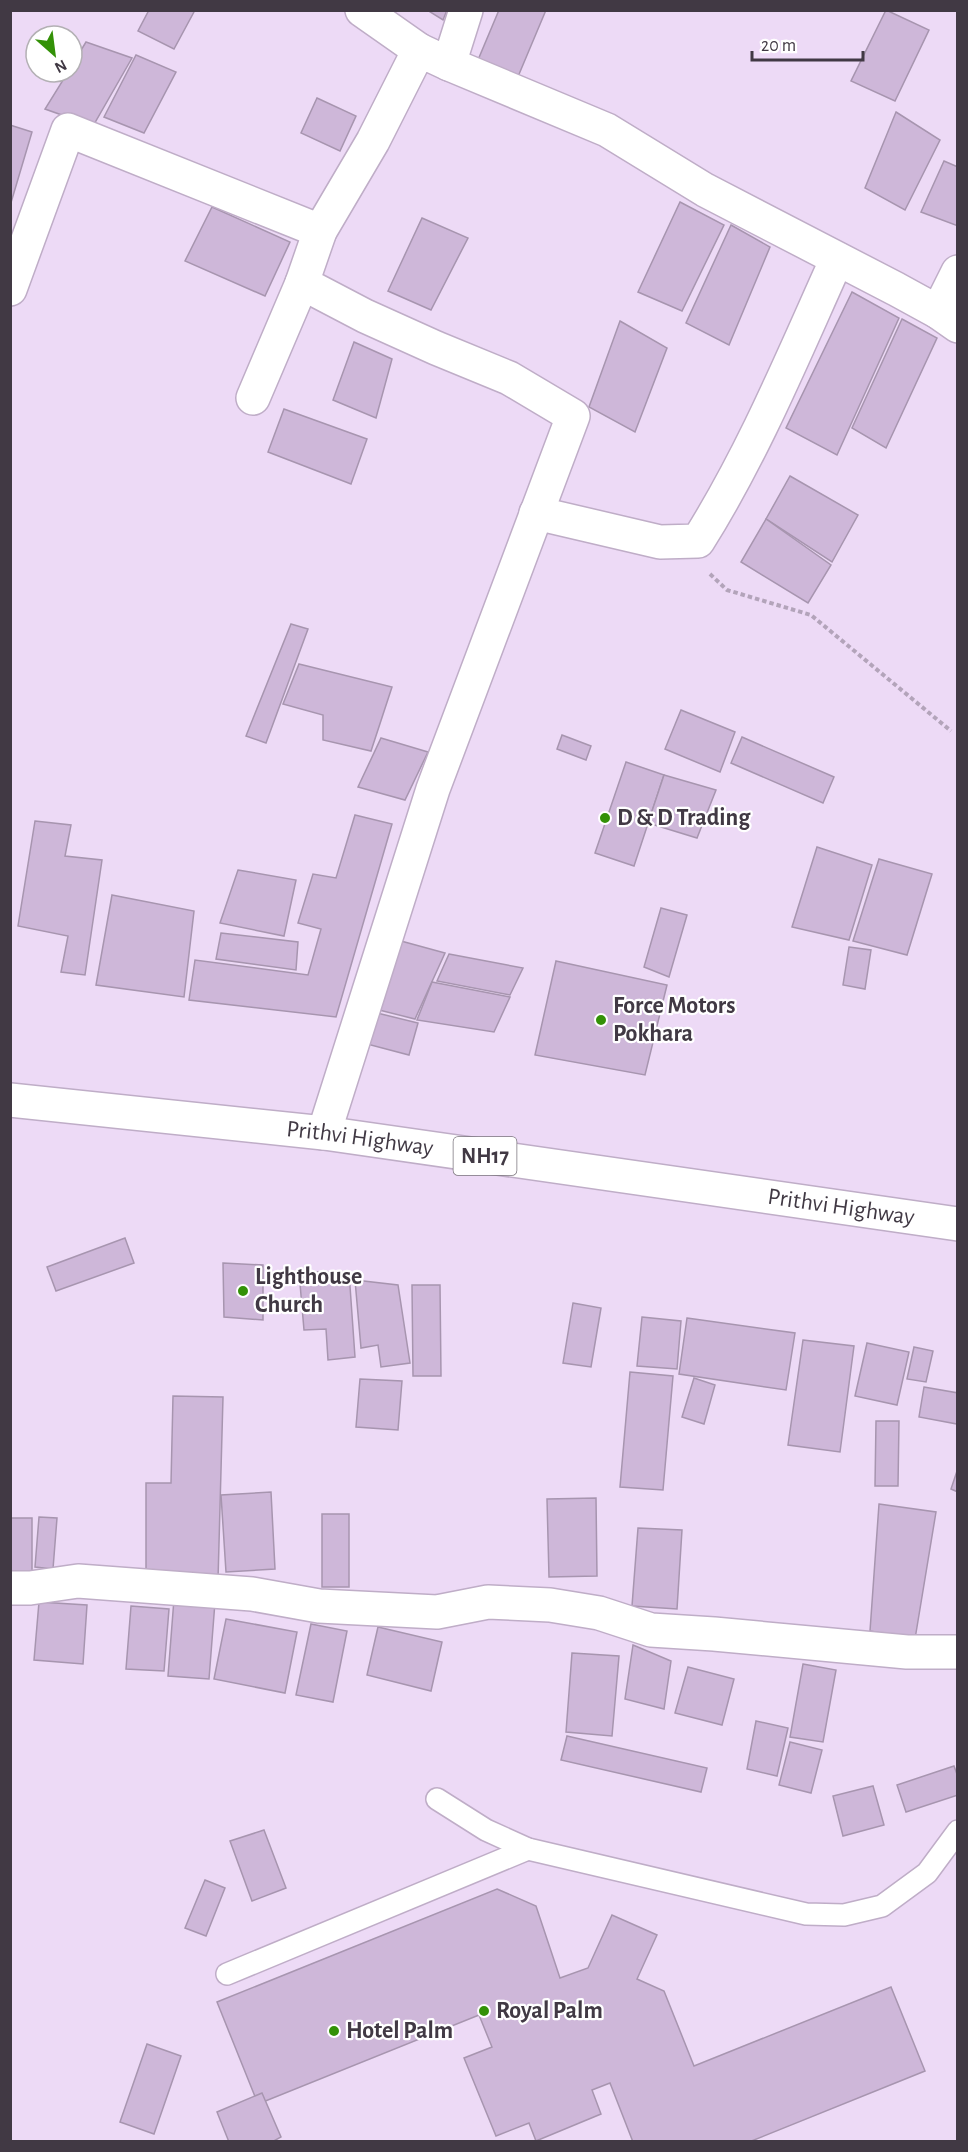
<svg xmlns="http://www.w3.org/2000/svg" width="968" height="2152" font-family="'Alegreya Sans',sans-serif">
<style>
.building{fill:#ceb7d9;stroke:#a795af;stroke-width:1.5}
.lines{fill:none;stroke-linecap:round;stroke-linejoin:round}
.service-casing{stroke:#bfadc7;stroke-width:24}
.minor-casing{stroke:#bfadc7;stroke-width:36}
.trunk-casing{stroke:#bfadc7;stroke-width:36}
.path{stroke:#b3a4ba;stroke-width:4;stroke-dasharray:4.5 3;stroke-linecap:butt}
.service{stroke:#fff;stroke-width:21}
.minor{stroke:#fff;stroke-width:33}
.trunk{stroke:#fff;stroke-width:33}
.poi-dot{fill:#339107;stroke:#fff;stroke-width:2}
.labels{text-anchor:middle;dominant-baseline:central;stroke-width:4.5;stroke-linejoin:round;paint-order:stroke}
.shield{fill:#fff;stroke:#7a747c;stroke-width:1.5}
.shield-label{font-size:22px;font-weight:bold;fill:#413944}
.poi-label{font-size:24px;font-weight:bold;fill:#413944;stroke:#fff;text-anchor:start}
.street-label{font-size:24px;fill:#413944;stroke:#fff}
</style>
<rect width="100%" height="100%" fill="#eddaf6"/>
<g class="building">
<polygon points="149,10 195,10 174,49 138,31"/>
<polygon points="427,10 447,10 443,20"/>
<polygon points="499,10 546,10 517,79 478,60"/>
<polygon points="886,10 929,30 895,101 851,81"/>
<polygon points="86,42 132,58 93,126 45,109 68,72 72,72 72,65"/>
<polygon points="136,55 176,72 144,133 104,117"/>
<polygon points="317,98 356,116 340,151 301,133"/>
<polygon points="896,112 940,140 905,210 865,188"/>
<polygon points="10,125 32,132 10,206"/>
<polygon points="944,161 958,167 958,226 921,212"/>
<polygon points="680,202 724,225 682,311 638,292"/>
<polygon points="212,207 290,242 265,296 185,261"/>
<polygon points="422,218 468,238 431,310 388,291"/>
<polygon points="731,225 770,247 729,345 686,323"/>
<polygon points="852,292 899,318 837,455 786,428"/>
<polygon points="902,319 937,338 886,448 852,428"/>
<polygon points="620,321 667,348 635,432 589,407"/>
<polygon points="354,342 392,359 376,418 333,400"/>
<polygon points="284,409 367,439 351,484 268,452"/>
<polygon points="790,476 858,515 832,562 766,519"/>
<polygon points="766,519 831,565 808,603 741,562"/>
<polygon points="291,624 308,629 266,743 246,736"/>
<polygon points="299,664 392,687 371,751 323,740 323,715 283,704"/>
<polygon points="681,710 735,732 720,772 665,749"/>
<polygon points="562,735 591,746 586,760 557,749"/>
<polygon points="742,737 834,777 823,803 731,763"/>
<polygon points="381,738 428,752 405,800 358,787"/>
<polygon points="626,762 664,775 634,866 595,853"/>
<polygon points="664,775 716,790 697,838 648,823"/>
<polygon points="355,815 392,824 336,1017 189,1000 195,960 308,975 321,929 298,923 313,874 336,878"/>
<polygon points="35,821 71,825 65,856 102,860 85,975 61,972 68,936 18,926"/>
<polygon points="817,847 872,865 849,940 792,927"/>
<polygon points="879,859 932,874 907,955 853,941"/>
<polygon points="238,870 296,880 284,936 220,923"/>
<polygon points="112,895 194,911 184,997 96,985"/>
<polygon points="661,908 687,915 669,977 644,967"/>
<polygon points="221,933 298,942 296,970 216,959"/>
<polygon points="401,941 445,953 415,1019 375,1009"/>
<polygon points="849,947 871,950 865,989 843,985"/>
<polygon points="449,954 523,968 510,995 437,981"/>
<polygon points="556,961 667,985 645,1075 535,1055"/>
<polygon points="432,982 510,997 494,1032 417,1020"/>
<polygon points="373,1012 418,1023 409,1055 367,1044"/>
<polygon points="125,1238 134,1263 56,1291 47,1267"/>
<polygon points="223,1263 263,1265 263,1320 224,1317"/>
<polygon points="299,1272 349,1272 355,1357 328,1360 326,1329 304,1330"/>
<polygon points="355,1280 398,1285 410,1363 381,1367 378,1345 361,1348"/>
<polygon points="412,1285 440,1285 441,1376 413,1376"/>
<polygon points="573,1303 601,1308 591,1367 563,1363"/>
<polygon points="642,1317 681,1321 677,1369 637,1366"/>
<polygon points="687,1318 795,1333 786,1390 679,1374"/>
<polygon points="803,1340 854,1346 840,1452 788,1445"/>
<polygon points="867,1343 909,1352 897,1405 855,1396"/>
<polygon points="914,1347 933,1351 926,1382 907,1379"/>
<polygon points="630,1372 673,1376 663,1490 620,1487"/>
<polygon points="694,1378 715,1385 704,1424 682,1417"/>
<polygon points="360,1379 402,1381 398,1430 356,1427"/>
<polygon points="924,1387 958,1393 957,1424 919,1417"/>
<polygon points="173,1396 223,1397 218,1580 146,1579 146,1483 171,1483"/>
<polygon points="876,1421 899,1421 898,1486 875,1486"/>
<polygon points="958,1468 958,1492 951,1489"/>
<polygon points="271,1492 275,1569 226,1572 221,1495"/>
<polygon points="596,1498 597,1576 549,1577 547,1499"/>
<polygon points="879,1504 936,1512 915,1639 870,1631"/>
<rect x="322" y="1514" width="27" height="73"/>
<polygon points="39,1517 57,1518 53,1569 35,1567"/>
<rect x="10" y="1518" width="22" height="53"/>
<polygon points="638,1528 682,1530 677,1609 632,1606"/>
<polygon points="174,1599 215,1602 209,1679 168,1676"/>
<polygon points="39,1602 87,1605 83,1664 34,1660"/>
<polygon points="131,1606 169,1609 164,1671 126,1669"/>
<polygon points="226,1619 297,1632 285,1693 214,1679"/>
<polygon points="311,1624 347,1631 333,1702 296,1695"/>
<polygon points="378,1627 442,1642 431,1691 367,1675"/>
<polygon points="633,1645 671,1661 664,1709 625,1699"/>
<polygon points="572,1653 619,1656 612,1736 566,1732"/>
<polygon points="803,1664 836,1670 823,1742 790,1737"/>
<polygon points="688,1667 734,1679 722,1725 675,1713"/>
<polygon points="756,1721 788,1728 777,1776 747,1769"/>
<polygon points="567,1736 707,1768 701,1792 561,1760"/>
<polygon points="790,1742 822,1750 811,1793 779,1785"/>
<polygon points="954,1766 958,1777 958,1795 906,1812 897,1785"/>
<polygon points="873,1786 884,1825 843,1836 833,1796"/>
<polygon points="264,1830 286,1888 252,1901 230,1841"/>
<polygon points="205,1880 225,1888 206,1936 185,1928"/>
<polygon points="497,1889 536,1906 560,1978 588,1968 612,1915 657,1935 637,1979 664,1991 694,2066 891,1987 925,2071 749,2142 633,2142 610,2083 592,2090 601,2114 536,2141 529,2123 496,2136 464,2058 492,2047 479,2015 258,2104 217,2002"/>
<polygon points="147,2044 181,2056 154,2134 120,2122"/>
<polygon points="262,2093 281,2137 272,2142 229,2142 217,2112"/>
</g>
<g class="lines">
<defs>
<g id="service">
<polyline points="437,1799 486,1830 528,1849 806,1914 844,1915 882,1906 927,1873 958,1831"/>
<polyline points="227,1974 528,1849"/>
</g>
<g id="minor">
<polyline points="362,10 419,50"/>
<polyline points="449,64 607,130 705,190 896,289 938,312 958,326"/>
<polyline points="10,289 68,130 320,231"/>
<polyline points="938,312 958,272"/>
<polyline points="253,398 302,283"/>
<path d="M536,513L660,542L698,541C754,452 794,354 837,259"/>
<polyline points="324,1133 433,789 573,416 509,378 436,348 365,316 302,283 320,231 373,141 419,50 449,64 466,10"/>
<polyline points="10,1588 30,1588 78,1581 252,1594 319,1606 437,1612 488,1602 550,1605 599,1613 651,1630 714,1634 907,1652 958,1652"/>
</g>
<g id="trunk">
<path id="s1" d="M10,1100L324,1133L958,1224"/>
</g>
</defs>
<use href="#service" class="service-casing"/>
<use href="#minor" class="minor-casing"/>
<use href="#trunk" class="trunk-casing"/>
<polyline class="path" points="710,574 727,590 811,615 951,731"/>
<use href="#service" class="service"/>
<use href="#minor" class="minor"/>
<use href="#trunk" class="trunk"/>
</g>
<g class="poi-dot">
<circle cx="605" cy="818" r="6"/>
<circle cx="601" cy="1020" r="6"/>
<circle cx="243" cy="1291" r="6"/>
<circle cx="484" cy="2011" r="6"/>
<circle cx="334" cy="2031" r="6"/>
</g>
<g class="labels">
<rect class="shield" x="453.5" y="1137" width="63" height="38" rx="4.5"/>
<g class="shield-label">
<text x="485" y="1156">NH17</text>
</g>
<g class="poi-label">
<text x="617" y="818">D &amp; D Trading</text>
<text x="613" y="1006">Force Motors<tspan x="613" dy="28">Pokhara</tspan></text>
<text x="255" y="1277">Lighthouse<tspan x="255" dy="28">Church</tspan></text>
<text x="496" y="2011">Royal Palm</text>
<text x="346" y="2031">Hotel Palm</text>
</g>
<g class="street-label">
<text stroke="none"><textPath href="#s1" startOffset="352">Prithvi Highway</textPath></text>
<text stroke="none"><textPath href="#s1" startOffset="838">Prithvi Highway</textPath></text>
</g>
</g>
<rect width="968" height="2152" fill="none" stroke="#413944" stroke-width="24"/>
<g transform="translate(54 54) rotate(152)"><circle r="28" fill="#ffffff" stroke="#b3b0b4" stroke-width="1.5"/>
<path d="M0-4.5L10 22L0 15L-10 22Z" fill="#339107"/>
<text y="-9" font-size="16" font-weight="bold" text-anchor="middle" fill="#413944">N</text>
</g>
<path d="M752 51v9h111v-9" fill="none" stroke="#413944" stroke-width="3"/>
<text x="761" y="51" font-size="18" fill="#413944" stroke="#ffffff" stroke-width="4.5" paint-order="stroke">20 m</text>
</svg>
